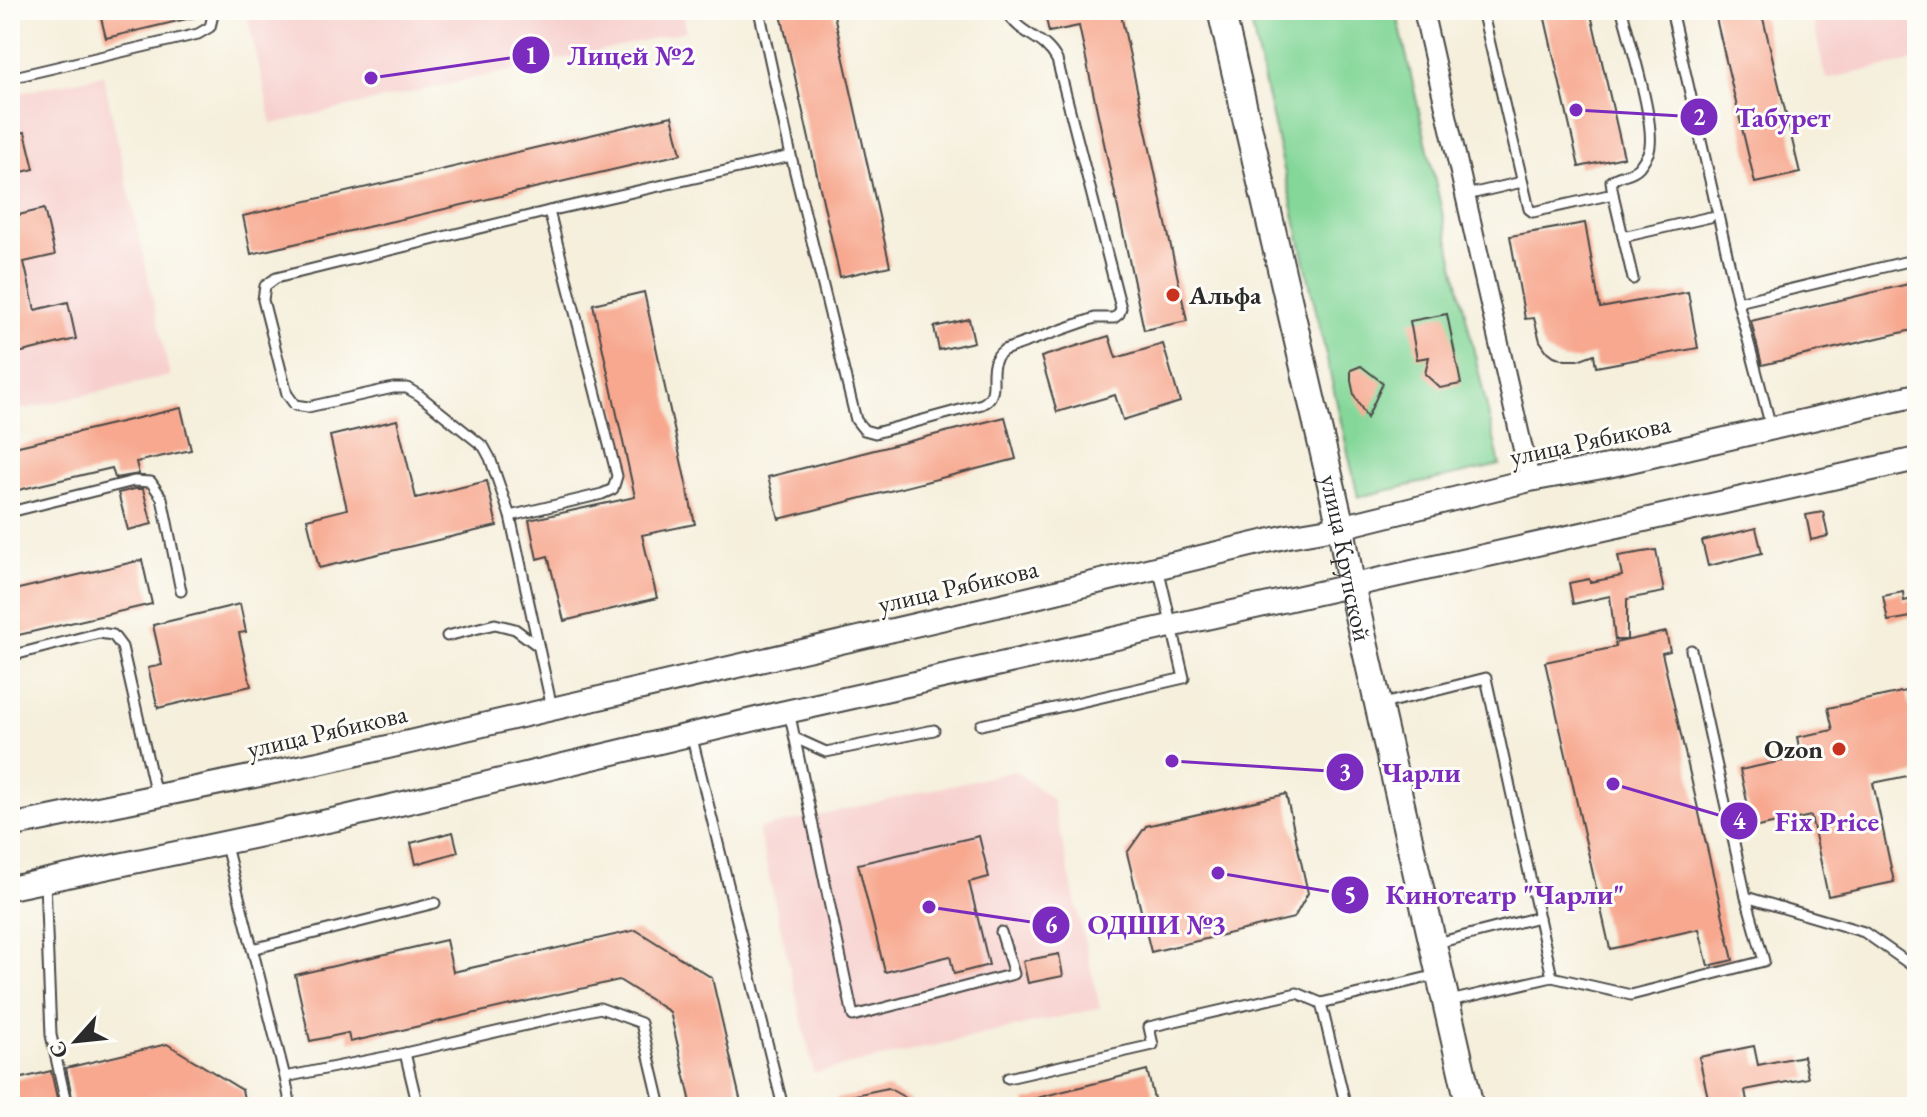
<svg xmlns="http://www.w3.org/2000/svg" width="1927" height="1117" font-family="'EB Garamond',serif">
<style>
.built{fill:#f7d0ce}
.green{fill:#84d799;stroke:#588162;stroke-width:2}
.building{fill:#f7a88f}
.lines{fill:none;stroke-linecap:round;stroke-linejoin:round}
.service-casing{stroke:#494846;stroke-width:13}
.minor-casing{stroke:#494846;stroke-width:22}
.tertiary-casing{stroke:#494846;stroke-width:26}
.secondary-casing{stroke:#494846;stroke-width:30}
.service{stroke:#fff;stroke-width:9}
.minor{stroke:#fff;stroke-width:18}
.tertiary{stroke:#fff;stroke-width:22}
.secondary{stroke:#fff;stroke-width:26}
.poi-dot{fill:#c8321e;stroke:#fdfcf7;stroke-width:3}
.labels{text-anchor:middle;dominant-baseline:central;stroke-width:6;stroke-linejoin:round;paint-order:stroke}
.poi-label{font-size:26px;font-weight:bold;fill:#2b2b2b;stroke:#fdfcf7;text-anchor:start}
.street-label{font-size:26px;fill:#2b2b2b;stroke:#fdfcf7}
.leader{fill:none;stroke:#7b2cbf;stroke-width:3}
.callout-dot{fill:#7b2cbf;stroke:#fdfcf7;stroke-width:3}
.mark-label{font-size:24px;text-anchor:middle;font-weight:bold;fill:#fff}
.callout-label{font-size:28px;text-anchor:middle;font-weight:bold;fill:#7b2cbf;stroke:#fdfcf7;stroke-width:6;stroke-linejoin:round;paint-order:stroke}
</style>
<rect width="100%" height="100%" fill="#fdfcf7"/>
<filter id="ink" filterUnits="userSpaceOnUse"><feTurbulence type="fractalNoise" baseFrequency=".0125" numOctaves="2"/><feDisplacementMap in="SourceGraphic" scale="16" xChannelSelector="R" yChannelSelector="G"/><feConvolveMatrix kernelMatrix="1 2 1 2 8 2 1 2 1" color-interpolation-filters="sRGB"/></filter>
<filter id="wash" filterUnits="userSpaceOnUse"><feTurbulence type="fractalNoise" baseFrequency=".006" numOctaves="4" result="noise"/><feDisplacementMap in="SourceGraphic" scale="32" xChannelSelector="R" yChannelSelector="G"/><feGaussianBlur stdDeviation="1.8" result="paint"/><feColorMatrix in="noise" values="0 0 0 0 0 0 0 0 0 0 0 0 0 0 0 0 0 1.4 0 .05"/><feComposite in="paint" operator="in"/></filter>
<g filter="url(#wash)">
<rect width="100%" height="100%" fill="#f5efdc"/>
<g class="built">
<polygon points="246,10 682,10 686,31 272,124"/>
<polygon points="1811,10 1917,10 1917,60 1826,79"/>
<polygon points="103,75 170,376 10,412 10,95"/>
<polygon points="1015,771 1052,799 1100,1008 814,1073 758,829"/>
</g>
<polygon class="green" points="1248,10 1396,10 1500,465 1358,497"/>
<g id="blocks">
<g class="building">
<polygon points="99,10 194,10 195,17 106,38"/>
<polygon points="780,10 833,10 890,266 840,277"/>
<polygon points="1044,10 1120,10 1187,321 1144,330 1079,26 1049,32"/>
<polygon points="1543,10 1590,10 1624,157 1579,167"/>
<polygon points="1714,10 1761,10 1800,173 1755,183"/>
<polygon points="672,116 681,154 251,254 243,216"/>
<polygon points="25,132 34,169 10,175 10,135"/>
<polygon points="44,209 55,255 24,262 35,310 68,302 76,339 18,353 10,320 10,217"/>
<polygon points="1585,223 1600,308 1688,292 1698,348 1596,367 1594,354 1578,360 1565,360 1554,356 1546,350 1540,341 1534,318 1525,319 1510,236"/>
<polygon points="1917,282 1917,329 1762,365 1751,321"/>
<polygon points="644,292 695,524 642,535 657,598 564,621 548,556 537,559 529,520 635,497 593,304"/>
<polygon points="1447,314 1461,384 1440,388 1425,374 1429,357 1417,359 1410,321"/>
<polygon points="969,319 974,342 939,350 934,327"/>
<polygon points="1109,336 1116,358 1163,344 1180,402 1123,420 1115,395 1057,412 1041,357"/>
<polygon points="1361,366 1383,383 1367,418 1354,395 1351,381 1351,370"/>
<polygon points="181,408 191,450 136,462 139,474 115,478 112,468 10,492 10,448"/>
<polygon points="1005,417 1016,459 779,519 768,477"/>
<polygon points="397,420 416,498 487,481 497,526 319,568 307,519 347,509 330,436"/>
<polygon points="135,489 143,489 152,524 128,530 118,493"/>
<polygon points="1823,512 1828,536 1811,540 1806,515"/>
<polygon points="1756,528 1762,553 1708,566 1702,541"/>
<polygon points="1656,550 1664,592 1627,599 1627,640 1615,640 1610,596 1573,604 1569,583 1589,579 1590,582 1622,576 1618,556"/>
<polygon points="142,560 152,604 10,637 10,591"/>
<polygon points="1903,592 1904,601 1917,598 1917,616 1888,621 1883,596"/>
<polygon points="240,604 246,632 239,633 251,686 158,708 148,668 162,665 153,625"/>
<polygon points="1666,632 1670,651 1662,653 1733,960 1708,966 1699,929 1610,949 1545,662 1616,647 1615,643"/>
<polygon points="1906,691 1917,744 1917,774 1873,783 1894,882 1828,896 1811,816 1753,828 1740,770 1801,757 1797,737 1833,730 1828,708"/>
<polygon points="1286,794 1308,893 1294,918 1151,952 1127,853 1146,826"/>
<polygon points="453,832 458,852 416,864 411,843"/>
<polygon points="979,836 989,877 969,882 989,965 954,974 950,956 885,972 858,864"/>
<polygon points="636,930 712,978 742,1107 692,1107 670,1012 619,980 350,1042 348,1033 310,1041 295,975 446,940 453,972"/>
<polygon points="1059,954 1063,976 1028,983 1023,961"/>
<polygon points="167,1044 242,1090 246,1107 154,1107 147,1103 129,1107 74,1107 66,1068"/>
<polygon points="1754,1046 1758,1065 1803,1056 1808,1078 1745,1090 1748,1107 1710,1107 1699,1057"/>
<polygon points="1147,1070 1156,1107 1026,1107 1025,1101"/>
<polygon points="51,1071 59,1107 10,1107 10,1081"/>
<polygon points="888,1088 922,1107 837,1107 836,1099"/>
</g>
</g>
</g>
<g filter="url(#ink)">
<use href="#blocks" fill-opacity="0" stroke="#494846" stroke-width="2"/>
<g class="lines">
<defs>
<g id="service">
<path d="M759,10L791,156L856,420L864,430L875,433L982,404C1005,393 981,366 1004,350L1095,318H1114L1119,314L1121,308L1057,60C1043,34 1020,37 1006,10"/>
<polyline points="1482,10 1529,209 1533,212 1613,194 1633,279"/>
<polyline points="1671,10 1738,302 1917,259"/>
<polyline points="1425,15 1448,10"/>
<polyline points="10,78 198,34 210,27 213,15 212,10"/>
<path d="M1613,194L1611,181C1620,174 1632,175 1639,167C1642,163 1647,156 1649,151C1657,125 1629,40 1622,10"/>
<polyline points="1466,195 1522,182"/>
<polyline points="1623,237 1710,217"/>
<polyline points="1738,302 1771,427"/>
<polyline points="10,512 134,481 151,482 162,498 181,591"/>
<polyline points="510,516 602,494 613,489 617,476 549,211"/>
<polyline points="447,636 495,624 515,629 538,646"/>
<polyline points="1691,650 1746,897 1864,932 1914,967 1917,972"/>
<polyline points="10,656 99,633 113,635 122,647 156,795"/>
<polyline points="1379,705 1486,678 1552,977 1450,1001"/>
<polyline points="552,708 510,516 490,458 484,447 419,395 407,388 393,388 308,407 295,405 287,394 263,300 265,286 276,278 549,211 791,156"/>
<polyline points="789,711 853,1016 1014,974 1001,932"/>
<polyline points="981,725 1184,678 1158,567"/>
<polyline points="691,734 783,1107"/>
<polyline points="795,738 826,752 934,730"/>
<polyline points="225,842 285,1077 405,1053 600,1008 641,1023 661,1107"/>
<polyline points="45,881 51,1035 67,1107"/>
<polyline points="1437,943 1539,917"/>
<polyline points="252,949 435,903"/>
<polyline points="1552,977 1631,995 1764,961 1746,897"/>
<polyline points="405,1053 418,1107"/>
<polyline points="285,1077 291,1107"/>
<polyline points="1008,1078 1153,1045 1149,1027 1297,993 1321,1003"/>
<polyline points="1346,1107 1321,1003 1437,975"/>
</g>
<polyline id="minor" points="1423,10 1530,480"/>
<g id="tertiary">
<polyline points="10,826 323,762 1027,599 1288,536 1341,527 1530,480 1608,466 1917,395"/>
<polyline points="10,888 337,819 777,714 1917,459"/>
</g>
<g id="secondary">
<path id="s1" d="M1221,10L1341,527L1351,585L1470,1107"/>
</g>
</defs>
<use href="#service" class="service-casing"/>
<use href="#minor" class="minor-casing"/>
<use href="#tertiary" class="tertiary-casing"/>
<use href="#secondary" class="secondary-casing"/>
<use href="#service" class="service"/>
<use href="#minor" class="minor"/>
<use href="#tertiary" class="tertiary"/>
<use href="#secondary" class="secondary"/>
</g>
</g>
<g class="poi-dot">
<circle cx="1173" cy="295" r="8"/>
<circle cx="1839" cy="749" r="8"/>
</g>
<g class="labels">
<g class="poi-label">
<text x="1189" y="295">Альфа</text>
<text x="1823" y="749" text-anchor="end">Ozon</text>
</g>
<g class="street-label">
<text transform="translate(1590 440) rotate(-12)">улица Рябикова</text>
<text stroke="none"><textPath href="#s1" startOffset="562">улица Крупской</textPath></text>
<text transform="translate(958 586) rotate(-13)">улица Рябикова</text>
<text transform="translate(327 731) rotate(-13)">улица Рябикова</text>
</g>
</g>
<path class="leader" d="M371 78L531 55M1576 110L1699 117M1172 761L1345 772M1613 784L1739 821M1218 873L1350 895M929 907L1051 925"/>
<g class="callout-dot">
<circle cx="371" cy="78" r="8"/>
<circle cx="1576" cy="110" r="8"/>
<circle cx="1172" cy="761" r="8"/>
<circle cx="1613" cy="784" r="8"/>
<circle cx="1218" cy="873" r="8"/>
<circle cx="929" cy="907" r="8"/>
<circle cx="531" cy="55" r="20"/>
<circle cx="1699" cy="117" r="20"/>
<circle cx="1345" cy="772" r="20"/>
<circle cx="1739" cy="821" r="20"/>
<circle cx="1350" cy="895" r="20"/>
<circle cx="1051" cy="925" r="20"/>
</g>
<g class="mark-label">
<text x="531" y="64">1</text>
<text x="1699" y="125">2</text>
<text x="1345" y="780">3</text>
<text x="1739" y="829">4</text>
<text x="1350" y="903">5</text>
<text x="1051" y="933">6</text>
</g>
<g class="callout-label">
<text x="631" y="65">Лицей №2</text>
<text x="1783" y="127">Табурет</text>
<text x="1421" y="782">Чарли</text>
<text x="1827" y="831">Fix Price</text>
<text x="1505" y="904">Кинотеатр "Чарли"</text>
<text x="1157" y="934">ОДШИ №3</text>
</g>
<rect width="1927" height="1117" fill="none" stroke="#fdfcf7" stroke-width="40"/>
<g transform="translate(76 1041) rotate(243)" stroke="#fdfcf7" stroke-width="6" paint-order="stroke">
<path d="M0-6L14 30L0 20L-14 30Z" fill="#2b2b2b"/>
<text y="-12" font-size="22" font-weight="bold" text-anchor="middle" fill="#2b2b2b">С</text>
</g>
</svg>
